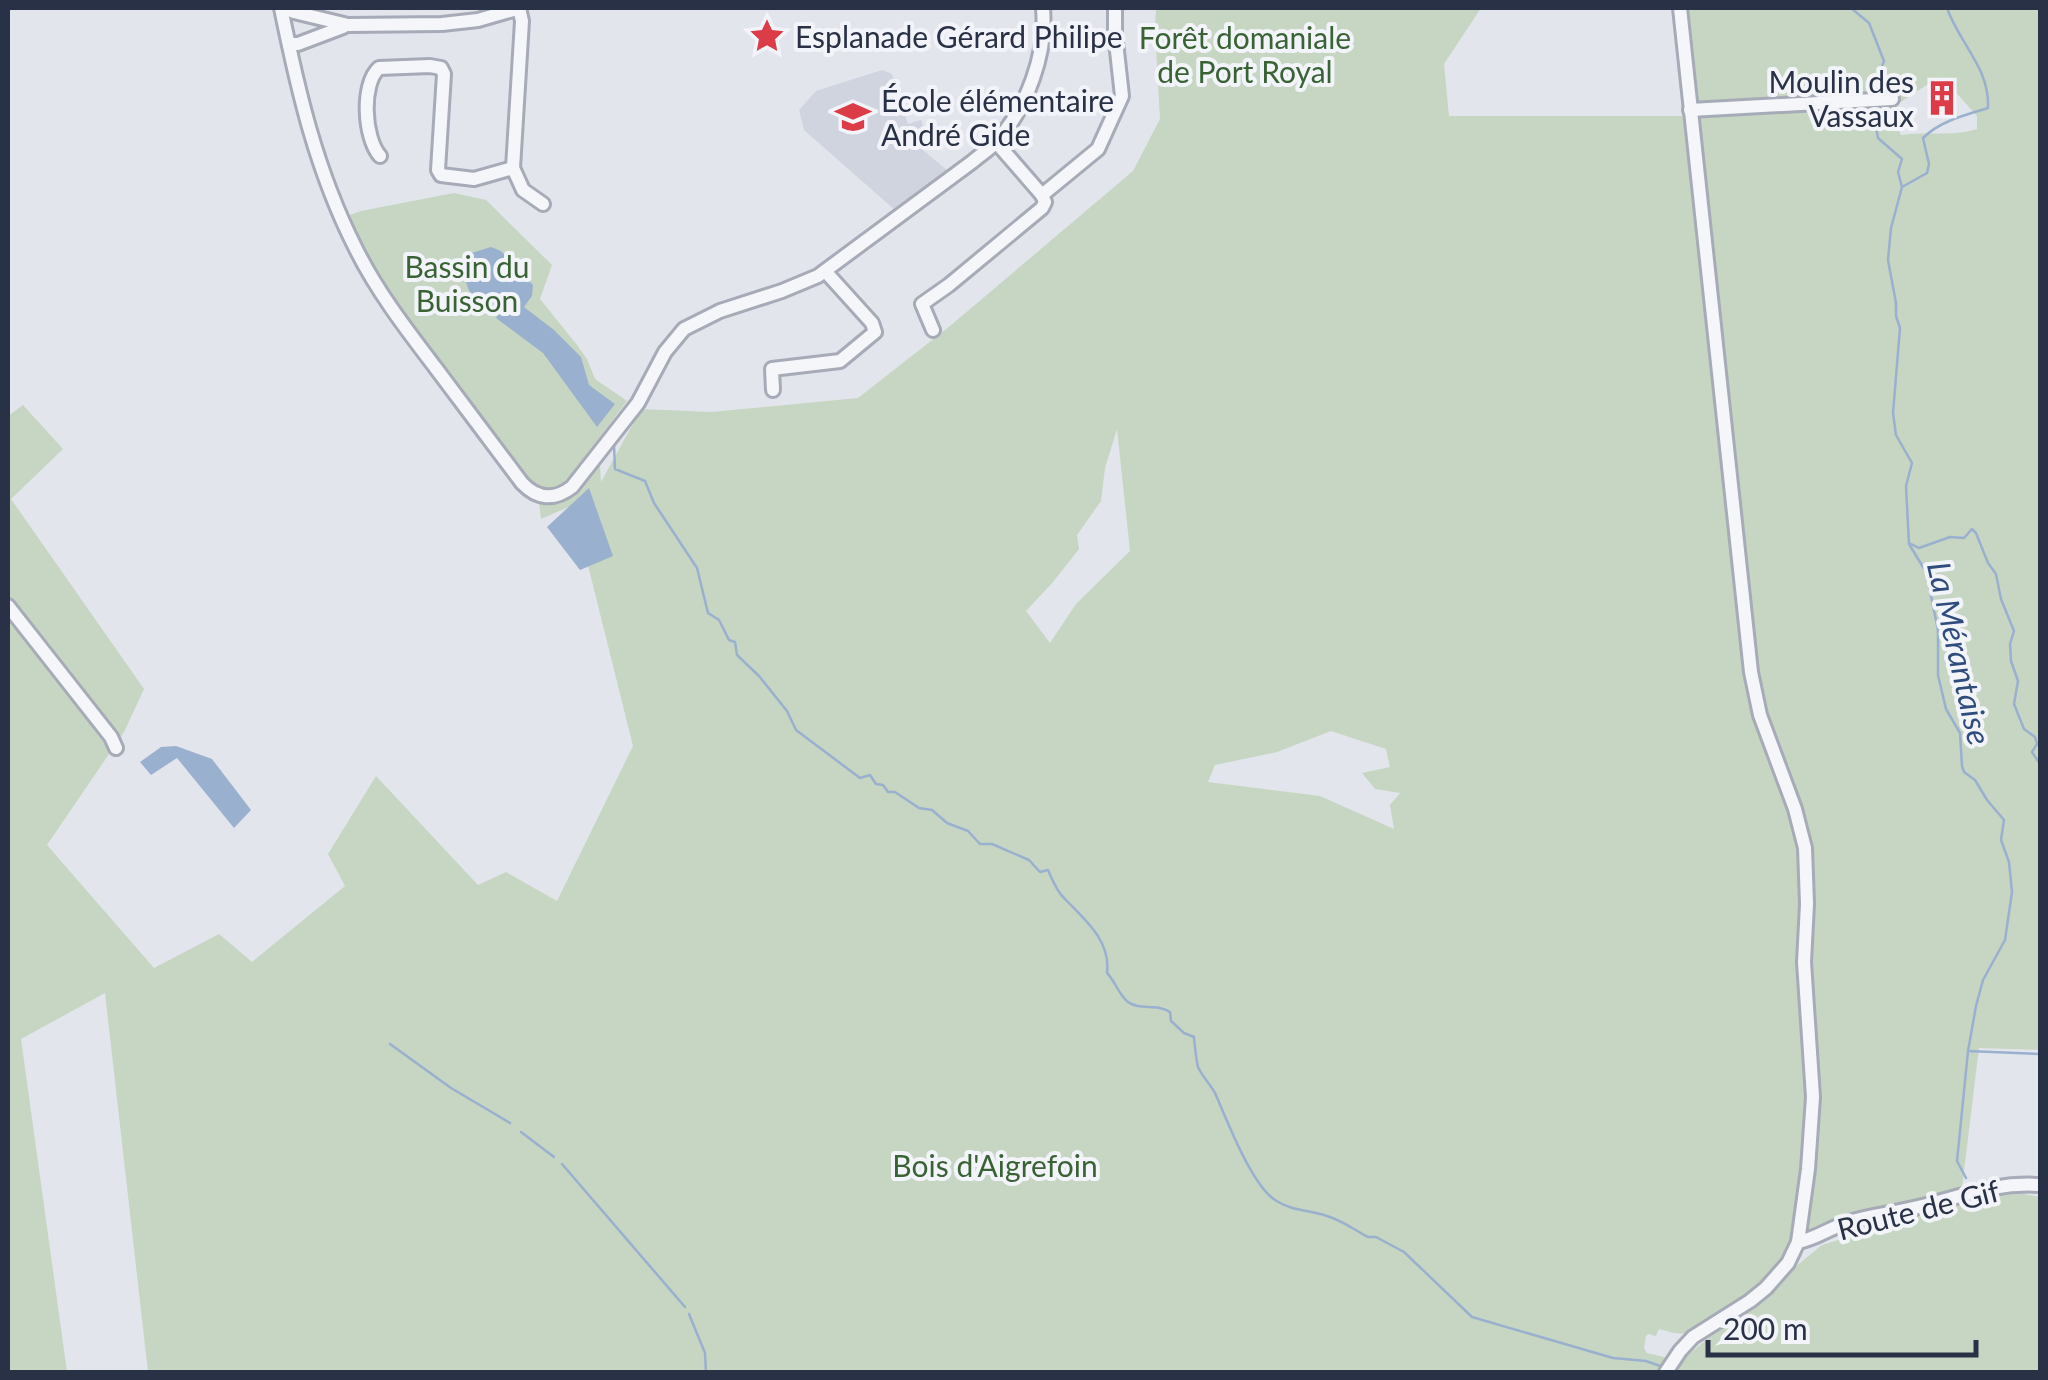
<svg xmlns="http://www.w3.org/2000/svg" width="2048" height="1380" font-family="Lato,sans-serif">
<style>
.built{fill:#d0d4de}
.green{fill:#c6d6c2;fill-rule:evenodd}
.water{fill:#9ab0cf}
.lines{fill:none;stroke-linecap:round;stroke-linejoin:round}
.stream{stroke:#9ab0cf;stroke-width:2.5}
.minor-casing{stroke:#a6abb7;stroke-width:18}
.minor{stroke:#f5f6f9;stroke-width:12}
.labels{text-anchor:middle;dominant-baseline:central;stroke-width:8;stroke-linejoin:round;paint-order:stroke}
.poi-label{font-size:30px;fill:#283146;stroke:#f2f4f9;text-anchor:start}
.park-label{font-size:30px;fill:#396334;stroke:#f2f4f9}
.street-label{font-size:30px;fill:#283146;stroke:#f2f4f9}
.water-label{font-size:32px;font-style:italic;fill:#2e4c7e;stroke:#f2f4f9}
</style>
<rect width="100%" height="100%" fill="#e2e5ec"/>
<polygon class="built" points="882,70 892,74 908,124 921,120 926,136 922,141 924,151 948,171 895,210 804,130 799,110 816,91"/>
<g class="green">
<path d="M1156,8H1481L1444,64L1449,116H1683L1672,8H2040V1050L1979,1048L1962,1187L1828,1223L1759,1289L1692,1334L1674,1333L1659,1329L1656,1336L1648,1334L1646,1336L1644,1348L1647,1353L1664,1357L1673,1367L1822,1245L1987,1195L2024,1194L2040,1197V1372H148L105,993L21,1039L67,1372H8V416L23,405L63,449L11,499L144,689L124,732L47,845L154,968L219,934L252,962L345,886L328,854L376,776L478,885L506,872L557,901L633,746L573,505L541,519L539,502L563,499L600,464L601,482L641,409L711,412L858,398L950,326L1133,171L1160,119L1155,28ZM1939,77L1953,89L1977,116V129C1951,137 1927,131 1901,135L1892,116L1893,107ZM1117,429L1130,551L1076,604L1050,643L1026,611L1053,582L1079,549L1077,535L1101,501L1105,468ZM1331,731L1386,749L1390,767L1362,773L1375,789L1400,793L1390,805L1394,829L1320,796L1208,782L1215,765L1277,752Z"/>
<polygon points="454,193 486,200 552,265 540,299 577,345 587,359 595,379 627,401 559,491 554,492 533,487 403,318 347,216 361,211"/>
</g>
<g class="water">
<polygon points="491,247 501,251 533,285 532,296 524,307 554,330 581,357 589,385 615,404 597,427 543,353 496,318 498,315 469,291 464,276 464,260 468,254"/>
<polygon points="589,488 613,556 580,570 547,527"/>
<polygon points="176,746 212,759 251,810 234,828 177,758 151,775 140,762 161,747"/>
</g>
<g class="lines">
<g class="stream">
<polyline points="1851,8 1869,23 1884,61 1871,97"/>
<polyline points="1872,105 1878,138 1902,159 1898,172 1902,187 1891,228 1888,260 1896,303 1896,316 1900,328 1893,413 1896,435 1912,463 1906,486 1909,544 1926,572 1938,630 1938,675 1946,709 1960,733 1962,766 1964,772 1975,780 1987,800 2004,820 2001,840 2009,862 2012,892 2005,940 1983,980 1976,1006 1968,1051 1957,1161 1966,1178"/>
<path d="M1902,187L1927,173L1929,164L1923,138C1940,121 1965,115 1988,108C1990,68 1959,43 1947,8"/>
<path d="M614,445L615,469L645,481L654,503L697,568L708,613L719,620L729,640L735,642L737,655L759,676L787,711L796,730L860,778L870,775L876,784L883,785L888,792H895L919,808L932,810L947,823L968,831L980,844H992L1029,860L1040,872L1048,870C1052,879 1056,890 1064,898C1084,919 1111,940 1107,973C1115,981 1119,995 1128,1002C1140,1011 1157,1003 1170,1012L1171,1021L1184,1033L1194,1037C1194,1041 1197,1064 1198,1067C1202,1076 1210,1084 1215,1093C1227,1120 1251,1184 1275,1200C1291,1211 1309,1210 1327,1216C1341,1220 1355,1230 1368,1237H1376L1404,1252L1472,1317L1613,1358L1646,1361L1663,1367"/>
<polyline points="1911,544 1919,548 1950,537 1964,538 1972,529 1976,533 1988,563 1996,574 2001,599 2014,631 2010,644 2011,661 2018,681 2014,704 2024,729 2035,737 2037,744 2032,752 2040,764"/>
<polyline points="390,1044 451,1088 510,1123"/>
<polyline points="1968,1051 2040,1054"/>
<polyline points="521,1132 554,1157"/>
<polyline points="562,1164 685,1307"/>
<polyline points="689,1314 705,1353 706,1372"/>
</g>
<defs>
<g id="minor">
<path d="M281,8C298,91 316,170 355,247C376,290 406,329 435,367C464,406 493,444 522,483C537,499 554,501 572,487L638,403L665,352L684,329L720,311L782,291L818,276L972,162C980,155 990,149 997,141C1027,107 1047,54 1043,8"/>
<polyline points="285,8 294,12 348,25 442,24 478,20 520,8"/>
<polyline points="519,8 522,21 513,168 523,190 543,204"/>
<polyline points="289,44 298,44 343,27"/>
<polyline points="1690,110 1892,99"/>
<polyline points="996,142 1042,195"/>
<path d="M380,156C364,138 361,84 379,68L430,66L441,68L444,74L438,170L441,175L474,179L513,168"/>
<polyline points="1042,195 1098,149 1122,96 1115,33 1115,8"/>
<polyline points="933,330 922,304 949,285 1042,208 1045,202 1042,195"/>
<polyline points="773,390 772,369 840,361 875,332 872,323 825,271"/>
<polyline points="8,606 111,737 116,748"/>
<path d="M1798,1242C1816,1239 1831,1227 1849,1222C1871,1215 1895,1213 1918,1207C1961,1197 1994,1182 2040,1185"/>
<polyline points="1666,1372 1680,1351 1693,1337 1750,1301 1766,1288 1788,1263 1798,1242 1808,1169 1813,1097 1804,962 1807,904 1805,848 1795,809 1760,715 1751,672 1680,8"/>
</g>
</defs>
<use href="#minor" class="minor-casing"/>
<use href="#minor" class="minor"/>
</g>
<defs>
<symbol id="sight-bare" viewBox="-9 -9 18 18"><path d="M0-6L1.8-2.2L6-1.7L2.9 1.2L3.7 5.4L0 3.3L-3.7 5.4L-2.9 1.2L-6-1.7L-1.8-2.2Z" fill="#db3c48" stroke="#f2f4f9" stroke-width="2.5" paint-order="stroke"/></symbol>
<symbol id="building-bare" viewBox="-9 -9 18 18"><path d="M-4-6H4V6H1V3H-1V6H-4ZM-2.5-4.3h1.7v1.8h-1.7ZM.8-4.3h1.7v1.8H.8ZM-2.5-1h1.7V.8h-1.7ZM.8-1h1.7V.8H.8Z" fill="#db3c48" stroke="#f2f4f9" stroke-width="2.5" paint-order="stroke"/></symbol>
<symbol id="school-bare" viewBox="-9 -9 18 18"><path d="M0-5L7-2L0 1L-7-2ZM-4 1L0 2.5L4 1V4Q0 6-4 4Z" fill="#db3c48" stroke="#f2f4f9" stroke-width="2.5" paint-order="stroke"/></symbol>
</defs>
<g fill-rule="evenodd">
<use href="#sight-bare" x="742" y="11" width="50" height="50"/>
<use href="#building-bare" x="1917" y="73" width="50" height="50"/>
<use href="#school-bare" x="828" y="92" width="50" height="50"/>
</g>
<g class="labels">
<g class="poi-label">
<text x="795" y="36">Esplanade Gérard Philipe</text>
<text x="1914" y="81" text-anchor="end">Moulin des<tspan x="1914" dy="34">Vassaux</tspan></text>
<text x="881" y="100">École élémentaire<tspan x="881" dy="34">André Gide</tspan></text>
</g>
<g class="park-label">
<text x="1245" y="37">Forêt domaniale<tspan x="1245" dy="34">de Port Royal</tspan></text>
<text x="467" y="266">Bassin du<tspan x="467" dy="34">Buisson</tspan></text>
<text x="995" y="1165">Bois d'Aigrefoin</text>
</g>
<g class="street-label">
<text transform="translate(1918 1209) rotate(-14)">Route de Gif</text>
</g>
<g class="water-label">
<text transform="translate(1960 653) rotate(77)">La Mérantaise</text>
</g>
</g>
<rect width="2048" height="1380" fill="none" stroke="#283146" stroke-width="20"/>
<path d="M1708 1340v15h268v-15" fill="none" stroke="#283146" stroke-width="5"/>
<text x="1723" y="1340" font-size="30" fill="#283146" stroke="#f2f4f9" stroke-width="8" paint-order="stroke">200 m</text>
</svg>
